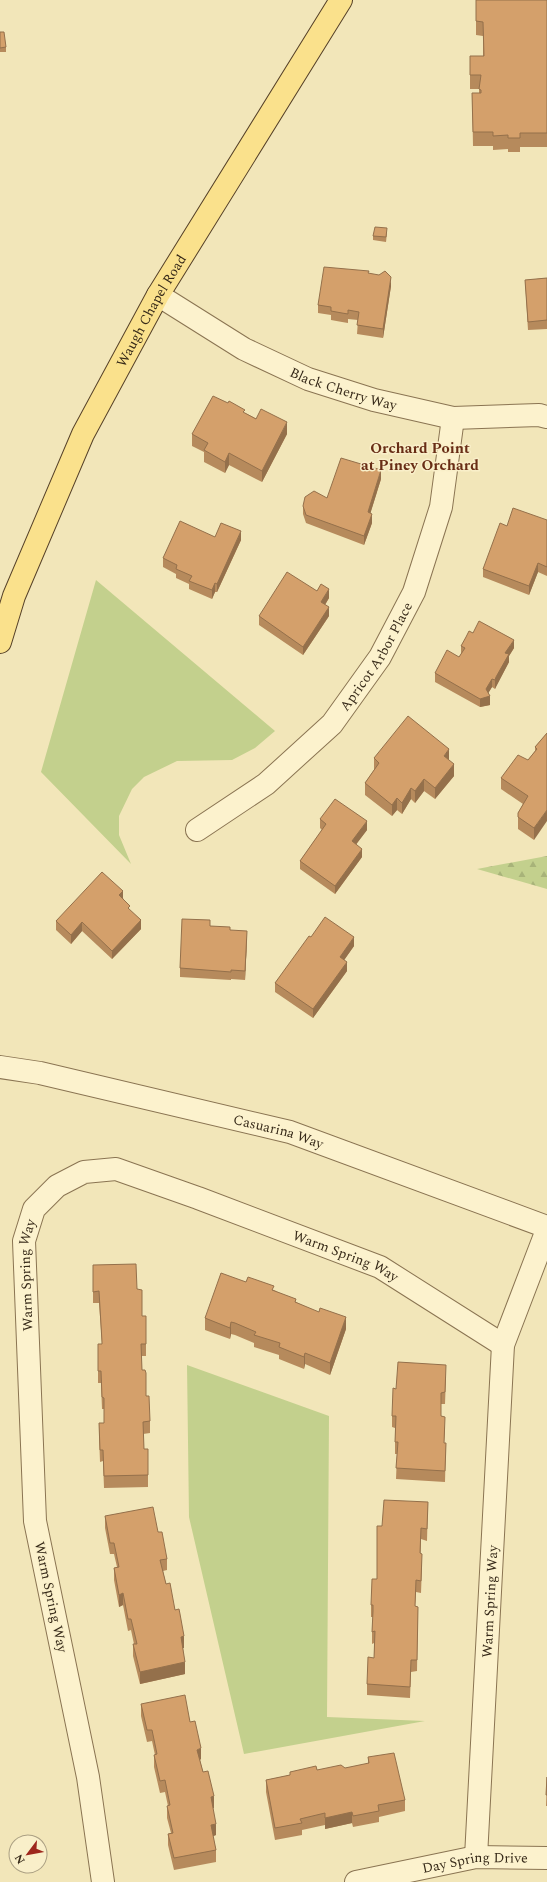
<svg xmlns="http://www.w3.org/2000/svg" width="547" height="1882" font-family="Spectral,serif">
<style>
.green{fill:#c3d08d}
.forest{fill:url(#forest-firs)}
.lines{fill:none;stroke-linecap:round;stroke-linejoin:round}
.minor-casing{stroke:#8a7452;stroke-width:24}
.major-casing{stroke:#564128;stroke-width:24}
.minor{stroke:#fcf2cd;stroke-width:22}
.major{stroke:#fae18c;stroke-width:22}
.wall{fill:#b68a5c}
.shaded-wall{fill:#94704b}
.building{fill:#d4a06b;stroke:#94704b}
.labels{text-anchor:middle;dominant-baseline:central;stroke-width:3;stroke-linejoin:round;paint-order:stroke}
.street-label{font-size:14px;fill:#372a19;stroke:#f9efc9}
.neighbourhood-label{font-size:15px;font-weight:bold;fill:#682d15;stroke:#f9efc9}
</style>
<defs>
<pattern id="forest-firs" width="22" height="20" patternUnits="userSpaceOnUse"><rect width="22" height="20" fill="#c3d08d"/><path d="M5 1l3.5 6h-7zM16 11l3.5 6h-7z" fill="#a8b379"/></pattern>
</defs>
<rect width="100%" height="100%" fill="#f2e6b9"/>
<g class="green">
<polygon points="96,580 275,731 255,748 232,760 177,761 144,777 132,789 119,816 119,835 131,864 41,772"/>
<polygon points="187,1365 329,1416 327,1717 425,1721 244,1754 189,1517"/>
</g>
<polygon class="forest" points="547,856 547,889 477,869"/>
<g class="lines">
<defs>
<g id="minor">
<path id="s1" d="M158,295L244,349L308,379L374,400L453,418L539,415L547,417"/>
<path id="s2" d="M197,830L266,784L332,724L380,657L414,592L441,507L453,418"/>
<path id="s3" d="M0,1067L40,1073L290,1132L547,1227"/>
<path id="s4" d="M476,1857L503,1345L547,1230"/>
<path id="s5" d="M103,1882L88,1777L35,1521L24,1241L34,1209L57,1186L84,1172L116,1169L198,1198L380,1267L503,1345"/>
<path id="s6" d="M356,1882L476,1857L547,1858"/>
</g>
<g id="major">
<path id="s7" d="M0,642L14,596L83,434L158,295L341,0"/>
</g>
</defs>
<use href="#minor" class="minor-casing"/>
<use href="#major" class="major-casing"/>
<use href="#minor" class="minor"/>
<use href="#major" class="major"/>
</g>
<g class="wall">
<polygon points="476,0 547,0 547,147 520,147 520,152 508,152 508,149 493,150 493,146 473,146 472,93 479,93 479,89 470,89 470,56 483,56 483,36 476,35"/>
<polygon points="0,32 6,47 6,52 0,52"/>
<polygon points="387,233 386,242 373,240 373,236"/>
<polygon points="369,274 391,286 383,338 357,334 358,320 348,319 348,323 342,322 331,320 331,315 318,313 318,305"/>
<polygon points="547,278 547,329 528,330 525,280"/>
<polygon points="245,413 287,434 262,482 229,465 225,473 204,462 204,452 192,446 192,434"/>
<polygon points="381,479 370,514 372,523 364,545 306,523 303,514 303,506"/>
<polygon points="547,520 547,576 538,572 529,595 483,577 483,569 507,526"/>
<polygon points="215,537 241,540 217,592 215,592 212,599 189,589 189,584 176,578 176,574 163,567 163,558"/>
<polygon points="317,591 329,598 325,605 329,616 303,655 259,625 259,616"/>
<polygon points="473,633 514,648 509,656 509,662 496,686 495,689 492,687 488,693 490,705 480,707 435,682 435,673 459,657 461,654 461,646"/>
<polygon points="547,733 534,840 518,829 518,813 523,804 501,789 501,778 528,760 535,751 535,747"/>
<polygon points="374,758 449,760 454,776 435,799 424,791 415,803 411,799 402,814 397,810 392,816 365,795 365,783 374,770"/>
<polygon points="320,819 367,830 356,844 362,857 335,894 300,869 300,861 322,830 320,828"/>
<polygon points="123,898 130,911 141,929 112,959 82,931 71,944 56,930 56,921"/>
<polygon points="210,926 230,930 247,939 245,980 231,979 231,980 180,977 180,968"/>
<polygon points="311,937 354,946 344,960 347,971 313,1018 275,992 275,983"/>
<polygon points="93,1265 137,1289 142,1316 146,1316 146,1356 141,1356 142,1370 150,1421 150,1433 143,1434 144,1449 148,1475 148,1487 104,1488 103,1461 100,1462 99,1435 99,1423 104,1423 104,1409 102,1409 101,1383 98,1383 98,1344 102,1344 99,1303 93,1303"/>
<polygon points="246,1282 274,1290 346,1329 330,1375 305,1364 304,1369 279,1359 279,1355 254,1347 254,1343 235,1335 231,1334 230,1339 205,1330 205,1318"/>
<polygon points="446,1377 445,1404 441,1404 441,1416 445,1429 444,1443 446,1443 445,1482 396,1479 397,1454 395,1454 395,1428 392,1427 392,1416 396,1389"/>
<polygon points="428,1502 427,1541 421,1539 420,1553 422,1566 421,1593 416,1592 415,1606 418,1607 417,1671 411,1672 410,1698 367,1695 367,1684 374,1658 374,1643 372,1644 372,1632 373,1617 371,1617 371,1605 377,1579 382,1526"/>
<polygon points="105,1516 158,1532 167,1559 167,1570 163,1571 166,1584 175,1610 184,1648 183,1648 185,1674 140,1684 133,1656 133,1644 134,1644 131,1630 128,1631 123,1605 119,1607 114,1580 114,1568 117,1567 114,1554 110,1554 105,1528"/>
<polygon points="141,1704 190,1722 201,1759 200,1760 203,1772 214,1808 213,1808 216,1835 213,1836 216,1850 216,1862 174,1870 168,1845 168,1834 171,1833 167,1818 167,1806 168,1806 165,1792 160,1793 154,1767 154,1755 155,1755 152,1741 147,1742 141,1716"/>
<polygon points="368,1757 405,1800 405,1811 379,1817 379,1822 353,1827 352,1823 325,1829 325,1825 302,1830 302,1835 275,1840 266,1792 266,1780 290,1775 290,1772 345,1768 368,1764"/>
<polygon points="547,1777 547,1806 546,1806"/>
</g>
<g class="shaded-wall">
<polygon points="391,277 391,286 383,338 383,329"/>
<polygon points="287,422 287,434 262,482 262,471"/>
<polygon points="229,453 229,465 225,473 225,462"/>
<polygon points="381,470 381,479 368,521 368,512"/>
<polygon points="372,514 372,523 364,545 364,536"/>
<polygon points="241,531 241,540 217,592 217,584"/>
<polygon points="538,563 538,572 529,595 529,586"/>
<polygon points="215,583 215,592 212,599 212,590"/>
<polygon points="329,589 329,598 321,611 321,602"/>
<polygon points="329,607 329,616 303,655 303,647"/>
<polygon points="514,640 514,648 509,656 509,662 495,689 495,680 505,653"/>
<polygon points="492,679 492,687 486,697 490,696 490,705 480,707 480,699"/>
<polygon points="449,749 449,761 444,756"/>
<polygon points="454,764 454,776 435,799 435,788"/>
<polygon points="424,779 424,791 415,803 415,791"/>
<polygon points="411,788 411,799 402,814 402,803"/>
<polygon points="397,798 397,810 392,816 392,805"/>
<polygon points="547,810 547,821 534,840 534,828"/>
<polygon points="367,821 367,830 352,850 352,841"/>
<polygon points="362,849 362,857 335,894 335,886"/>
<polygon points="123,891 123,900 119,895"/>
<polygon points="141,920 141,929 112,959 112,951"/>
<polygon points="82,922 82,931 71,944 71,935"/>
<polygon points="247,931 247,939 245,980 245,971"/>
<polygon points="354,937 354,946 340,966 340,957"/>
<polygon points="347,962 347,971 313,1018 313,1009"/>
<polygon points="346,1317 346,1329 330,1375 330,1363"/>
<polygon points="231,1322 231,1334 230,1339 230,1328"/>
<polygon points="305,1353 305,1364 304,1369 304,1357"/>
<polygon points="421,1528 421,1539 420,1565 420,1553"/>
<polygon points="123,1593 123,1605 119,1607 119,1595"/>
<polygon points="184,1636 184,1648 181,1648 181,1637"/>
<polygon points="185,1662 185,1674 140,1684 140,1672"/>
<polygon points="201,1748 201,1759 197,1761 197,1750"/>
<polygon points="214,1796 214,1808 211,1809 211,1797"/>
<polygon points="352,1812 352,1823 325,1829 325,1818"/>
<polygon points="216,1824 216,1835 211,1837 211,1825"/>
</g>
<g class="building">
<polygon points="476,0 547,0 547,133 520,133 520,138 508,138 508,135 493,136 493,132 473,132 472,93 481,93 481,90 479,89 481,75 470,75 470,56 484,56 483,22 476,21"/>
<polygon points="0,32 4,32 6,47 0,48"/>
<polygon points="375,227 387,228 386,237 373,236"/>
<polygon points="324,267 369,271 368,273 379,275 385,271 391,277 383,329 357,325 359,312 348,310 348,314 342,313 331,311 331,307 318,305"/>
<polygon points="547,278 547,320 528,322 525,280"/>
<polygon points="213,396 228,403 229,401 245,410 243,412 256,419 261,409 287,422 262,471 229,453 225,462 204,450 208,443 192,434"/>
<polygon points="341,458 381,470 368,512 372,514 364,536 306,515 303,506 305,497 314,491 327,498"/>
<polygon points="513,508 547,520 547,567 538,563 529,586 483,569 500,523 507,526"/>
<polygon points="180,521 215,537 221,523 241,531 217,584 215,583 212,590 189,581 192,576 176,569 177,565 163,558"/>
<polygon points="287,572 317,591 321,584 329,589 321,602 329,607 303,647 259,616"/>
<polygon points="479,621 514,640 505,653 509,654 496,677 495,680 492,679 486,689 490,696 480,699 435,673 447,650 459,657 465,648 461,646 466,637 469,631 473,633"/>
<polygon points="408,716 449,749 444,756 454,764 435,788 424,779 415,791 411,788 402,803 397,798 392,805 365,783 379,763 374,758"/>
<polygon points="547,733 547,810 534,828 518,817 518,813 528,796 501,778 518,755 528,760 537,749 535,747"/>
<polygon points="335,799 367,821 352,841 362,849 335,886 300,861 326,824 320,819"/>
<polygon points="102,872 123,891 119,895 130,906 128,908 141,920 112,951 82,922 71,935 56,921"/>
<polygon points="325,917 354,937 340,957 347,962 313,1009 275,983 309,936 311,937"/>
<polygon points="182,919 210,920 210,926 230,927 230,930 247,931 245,971 231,970 231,972 180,968"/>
<polygon points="136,1264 137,1289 142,1290 142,1316 146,1316 146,1344 141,1344 142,1370 145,1370 146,1373 146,1396 149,1396 150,1421 143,1422 144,1449 148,1449 148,1475 104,1476 103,1450 100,1450 99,1423 104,1423 104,1398 102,1397 101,1371 98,1371 98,1344 102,1344 102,1342 99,1291 93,1292 93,1265"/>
<polygon points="221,1273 246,1282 248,1277 274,1286 272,1290 296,1299 295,1302 319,1312 320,1308 346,1317 330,1363 305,1353 304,1357 279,1347 280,1343 254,1335 256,1332 235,1323 231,1322 230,1328 205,1318"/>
<polygon points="398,1362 446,1365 445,1392 441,1393 441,1416 445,1417 444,1443 446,1443 445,1471 396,1468 398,1442 395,1442 396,1416 392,1416 393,1388 396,1389"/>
<polygon points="384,1500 428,1502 427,1529 421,1528 420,1553 422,1554 421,1581 416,1580 415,1606 418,1607 417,1660 411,1660 410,1687 367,1684 368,1657 374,1658 375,1631 372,1632 373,1611 373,1605 371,1605 372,1579 377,1579 377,1526 382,1526"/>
<polygon points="153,1507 158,1532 162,1532 167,1559 160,1560 166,1584 170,1583 175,1610 179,1609 180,1614 184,1636 181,1637 185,1662 140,1672 133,1644 137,1644 131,1619 128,1619 123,1593 119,1595 114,1568 119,1567 114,1543 110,1543 105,1516"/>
<polygon points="185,1695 190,1722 195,1721 201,1748 197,1750 203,1772 208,1771 214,1796 211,1797 216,1824 211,1825 216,1850 174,1858 168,1834 173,1833 167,1806 170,1805 165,1780 160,1781 154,1755 157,1754 152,1730 147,1730 141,1704"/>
<polygon points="394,1753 405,1800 378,1805 379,1811 353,1816 352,1812 325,1818 325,1813 300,1819 302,1823 275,1828 266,1780 290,1775 290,1772 316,1766 317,1770 341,1765 345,1768 369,1763 368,1757"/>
<polygon points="547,1777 547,1795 546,1795"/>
</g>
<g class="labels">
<g class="street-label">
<text stroke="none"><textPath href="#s7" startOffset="365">Waugh Chapel Road</textPath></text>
<text stroke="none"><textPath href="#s1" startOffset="209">Black Cherry Way</textPath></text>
<text stroke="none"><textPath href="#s2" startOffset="253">Apricot Arbor Place</textPath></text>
<text stroke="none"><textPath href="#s3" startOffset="286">Casuarina Way</textPath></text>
<text stroke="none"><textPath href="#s5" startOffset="1022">Warm Spring Way</textPath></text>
<text stroke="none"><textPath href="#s5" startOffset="614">Warm Spring Way</textPath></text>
<text transform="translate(51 1597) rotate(78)">Warm Spring Way</text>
<text stroke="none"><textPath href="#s4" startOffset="256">Warm Spring Way</textPath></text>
<text stroke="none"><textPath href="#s6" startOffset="121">Day Spring Drive</textPath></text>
</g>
<g class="neighbourhood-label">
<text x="420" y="448">Orchard Point<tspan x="420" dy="17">at Piney Orchard</tspan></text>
</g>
</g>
<g transform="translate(28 1854) rotate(238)"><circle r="19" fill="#f9efc9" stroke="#aba083"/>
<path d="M0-3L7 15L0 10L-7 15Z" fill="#9e271d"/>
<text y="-6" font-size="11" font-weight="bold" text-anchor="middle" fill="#372a19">N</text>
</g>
</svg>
